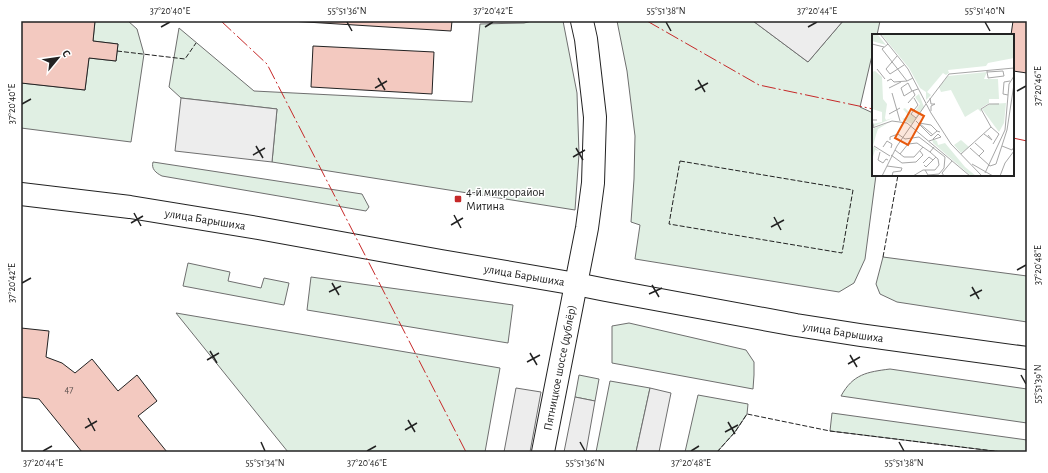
<svg xmlns="http://www.w3.org/2000/svg" width="1048" height="473" font-family="'Alegreya Sans',sans-serif">
<style>
.green{fill:#e0efe3;stroke:#6f6f6f}
.parking{fill:#ededed;stroke:#6f6f6f}
.building{fill:#f3c9c0;stroke:#222}
.lines{fill:none;stroke-linecap:round;stroke-linejoin:round}
.street-casing{stroke:#222;stroke-width:24}
.secondary-casing{stroke:#222;stroke-width:24}
.street{stroke:#fff;stroke-width:22}
.secondary{stroke:#fff;stroke-width:22}
.fence{stroke:#222;stroke-width:1;stroke-dasharray:5 2;stroke-linecap:butt}
.power{stroke:#c62828;stroke-width:1;stroke-dasharray:14 3 2 3;stroke-linecap:butt}
.ticks{fill:none;stroke:#222;stroke-width:1.5}
.poi-dot{fill:#c62828;stroke:#fff;stroke-width:1.5}
.labels{text-anchor:middle;dominant-baseline:central;stroke-width:3;stroke-linejoin:round;paint-order:stroke}
.number-label{font-size:10px;fill:#564c4a}
.poi-label{font-size:12px;fill:#222;stroke:#fff;text-anchor:start}
.street-label{font-size:12px;fill:#222;stroke:#fff}
.inset-road{fill:none;stroke:#a7a7a7;stroke-width:1}
.view{fill:#e8590c;fill-opacity:0.15;stroke:#e8590c;stroke-width:2}
.inset-edge{fill:none;stroke:#222;stroke-width:2}
.neatline{fill:none;stroke:#222;stroke-width:1.5}
.ticks-label{font-size:10px;text-anchor:middle;fill:#222}
</style>
<rect width="100%" height="100%" fill="#fff"/>
<g class="green">
<polygon points="95,21 128,21 137,29 144,54 131,142 21,128 21,83 85,90 89,58 116,61 118,44 93,41"/>
<polygon points="532,21 563,21 577,93 579,154 575,210 272,162 277,109 181,98 169,87 179,28 254,91 472,102 480,24 524,23"/>
<polygon points="617,21 753,21 808,62 843,21 880,21 877,35 873,35 873,51 860,107 873,113 873,175 876,175 865,259 854,283 839,292 635,259 640,225 631,222 634,179 635,136 627,71"/>
<path d="M153,162L362,194L369,207L366,211L162,176C156,173 151,169 153,162Z"/>
<polygon points="883,257 1027,276 1027,322 897,302 880,294 876,284"/>
<polygon points="188,263 230,272 228,281 261,288 264,278 289,283 284,305 183,286"/>
<polygon points="311,277 513,305 508,343 307,310"/>
<polygon points="176,313 500,368 485,452 288,452"/>
<polygon points="629,323 746,350 754,362 754,375 753,389 612,363 612,326"/>
<path d="M890,369L1027,389V423L841,396C853,374 867,372 890,369Z"/>
<polygon points="579,375 599,379 595,401 575,397"/>
<polygon points="610,381 650,388 636,452 596,452"/>
<polygon points="698,395 748,404 747,414 735,432 717,452 685,452"/>
<polygon points="832,413 1027,440 1027,452 1002,452 830,431"/>
</g>
<g class="parking">
<polygon points="753,21 843,21 808,62"/>
<polygon points="181,98 277,109 272,162 175,151"/>
<polygon points="516,388 541,392 530,452 504,452"/>
<polygon points="650,388 671,393 659,452 636,452"/>
<polygon points="575,397 595,401 586,452 564,452"/>
</g>
<g class="building">
<polygon points="21,21 95,21 93,41 118,44 116,61 89,58 85,90 21,83"/>
<polygon points="290,21 452,21 451,31"/>
<polygon points="1013,21 1027,21 1027,73 1013,71 1013,35 1011,35"/>
<polygon points="313,46 434,52 432,94 311,87"/>
<polygon points="21,328 49,331 46,357 62,363 75,373 92,359 118,391 137,375 157,401 138,416 167,452 82,452 39,399 21,397"/>
</g>
<g class="lines">
<defs>
<g id="street">
<path id="s1" d="M543,452L576,284"/>
</g>
<g id="secondary">
<path id="s2" d="M21,194L130,207L258,228L441,261L576,284L606,290L796,325L860,335L1027,358"/>
<polyline points="576,284 587,228 593,183 595,117 586,39 582,21"/>
</g>
</defs>
<use href="#street" class="street-casing"/>
<use href="#secondary" class="secondary-casing"/>
<use href="#street" class="street"/>
<use href="#secondary" class="secondary"/>
<g class="fence">
<polyline points="117,51 185,59 196,43"/>
<polygon points="680,161 853,190 842,253 669,224"/>
<polyline points="883,257 898,175"/>
<polyline points="717,452 735,432 747,414 830,431 1002,452"/>
</g>
<g class="power">
<polyline points="221,21 267,64 466,452"/>
<polyline points="647,21 759,85 873,109"/>
<polyline points="1013,138 1027,141"/>
</g>
</g>
<path class="ticks" d="M347,22L352,31M666,22L671,31M985,22L990,31M161,27L170,22M485,27L493,22M808,27L817,22M378,78L385,90M698,80L705,92M375,88L387,81M695,90L708,83M1017,91L1026,86M22,104L31,99M256,146L263,158M576,148L583,160M253,155L265,148M573,157L585,150M134,213L141,226M454,215L461,228M774,217L781,230M131,223L143,216M451,225L463,218M771,227L784,220M1017,270L1026,265M22,283L31,278M332,283L339,295M652,285L659,297M972,287L979,299M329,292L341,286M649,294L662,288M970,296L982,290M210,351L217,363M530,353L537,365M850,355L857,367M207,360L219,353M527,362L540,355M848,364L860,357M1021,375L1026,384M88,418L95,431M408,420L415,432M728,422L735,434M85,428L97,421M405,430L417,423M725,432L738,425M261,442L265,451M580,442L585,451M899,442L904,451M43,451L52,446M367,451L376,446M691,451L699,446"/>
<rect class="poi-dot" x="454" y="195" width="8" height="8" rx="2"/>
<g class="labels">
<g class="number-label">
<text x="69" y="390">47</text>
</g>
<g class="poi-label">
<text x="466" y="192">4-й микрорайон<tspan x="466" dy="14">Митина</tspan></text>
</g>
<g class="street-label">
<text stroke="none"><textPath href="#s2" startOffset="186">улица Барышиха</textPath></text>
<text stroke="none"><textPath href="#s2" startOffset="510">улица Барышиха</textPath></text>
<text stroke="none"><textPath href="#s2" startOffset="834">улица Барышиха</textPath></text>
<text stroke="none"><textPath href="#s1" startOffset="86">Пятницкое шоссе (дублёр)</textPath></text>
</g>
</g>
<g transform="translate(872 34)">
<rect width="142" height="142" fill="#fff"/>
<path d="M0,0L6,1L14,11L0,7ZM9,0H142V24L116,29L114,32L76,36L77,39L74,41L71,39L55,58L59,61L54,66V58L48,54L37,34ZM3,37L10,43L11,65L15,70L13,84L14,86L21,84L0,93V90L10,88V78L0,75V38ZM115,38L112,45H126L127,65H117V69L109,74V78L106,75L93,83L79,56L69,58L67,53L76,42ZM47,60L52,73L40,90L31,86L28,81L30,85L37,82L31,75L33,74L43,84L47,78L44,76L48,70L43,63ZM134,69L132,89L127,98L110,75L118,70ZM16,89L6,95L4,101L1,112L7,117L3,116L0,126V95ZM60,105L65,107L66,111L73,109L93,133L104,142H99L61,109ZM89,106L97,113L89,119L82,111Z" fill="#e0efe3"/>
<path class="inset-road" d="M8,0L36,35L59,79L79,110L110,142M0,10L12,13M16,10L10,15L35,47L41,44M25,22L14,35L18,40L32,31M5,35L13,45M115,37V38L116,43V44L132,42L131,37L115,38M15,47L19,45L22,48L35,47M36,49L29,54L32,62L40,57M36,49L40,57L46,55M17,54L29,48M20,59L28,87M136,61L131,60L132,48L138,47M42,64L46,71L39,80L44,84M58,64L59,70H63L59,72V77M36,69L43,61L41,57M55,69L77,40L142,34M17,80L28,74M44,87L59,102L65,97L68,98M47,89L59,91L65,97M47,89L61,101M0,94L20,87L35,89L98,142M2,94L0,86H5M112,100L120,106L116,101M18,106V103L26,100L33,105L47,103L73,123L72,134L67,140L56,141L53,136M57,107L69,103L66,100L61,105M103,109L112,117L107,122M121,110L127,100L119,93L109,75L117,70H127M2,112L18,122M130,112L140,116L142,113M11,113L15,107L20,110L19,114M98,114L118,132L124,130L135,96L142,50M23,116L32,123H42L51,113M8,118L6,126L11,129L14,125L16,126M28,120L36,110L45,109L58,118L62,113M89,120L119,93M19,121L30,129L44,128L51,121L48,117M51,129L57,123L61,126M100,130L121,142M52,131L54,133L64,123M15,132L30,134L29,137L21,138L20,142M113,139L133,96L137,50L142,42M10,142L25,112L54,70M41,142L51,136H63L67,131L66,125L58,118M72,142L70,139L80,127M128,142L133,129L142,117"/>
<path class="view" d="M39,75L52,82L36,111L23,104Z"/>
<rect width="142" height="142" class="inset-edge"/>
</g>
<rect width="1048" height="473" fill="none" stroke="#ffffff" stroke-width="44"/>
<g transform="translate(58 58) rotate(61)" stroke="#ffffff" stroke-width="3" paint-order="stroke">
<path d="M0-3L7 15L0 10L-7 15Z" fill="#222222"/>
<text y="-6" font-size="11" font-weight="bold" text-anchor="middle" fill="#222222">С</text>
</g>
<rect x="22" y="22" width="1004" height="429" class="neatline"/>
<g class="ticks-label">
<text x="170" y="14">37°20'40"E</text>
<text x="347" y="14">55°51'36"N</text>
<text x="493" y="14">37°20'42"E</text>
<text x="666" y="14">55°51'38"N</text>
<text x="817" y="14">37°20'44"E</text>
<text x="985" y="14">55°51'40"N</text>
<text transform="translate(1037 86) rotate(-90)" y="4">37°20'46"E</text>
<text transform="translate(11 104) rotate(-90)" y="4">37°20'40"E</text>
<text transform="translate(1037 265) rotate(-90)" y="4">37°20'48"E</text>
<text transform="translate(11 283) rotate(-90)" y="4">37°20'42"E</text>
<text transform="translate(1037 384) rotate(-90)" y="4">55°51'39"N</text>
<text x="43" y="466">37°20'44"E</text>
<text x="265" y="466">55°51'34"N</text>
<text x="367" y="466">37°20'46"E</text>
<text x="585" y="466">55°51'36"N</text>
<text x="691" y="466">37°20'48"E</text>
<text x="904" y="466">55°51'38"N</text>
</g>
</svg>
